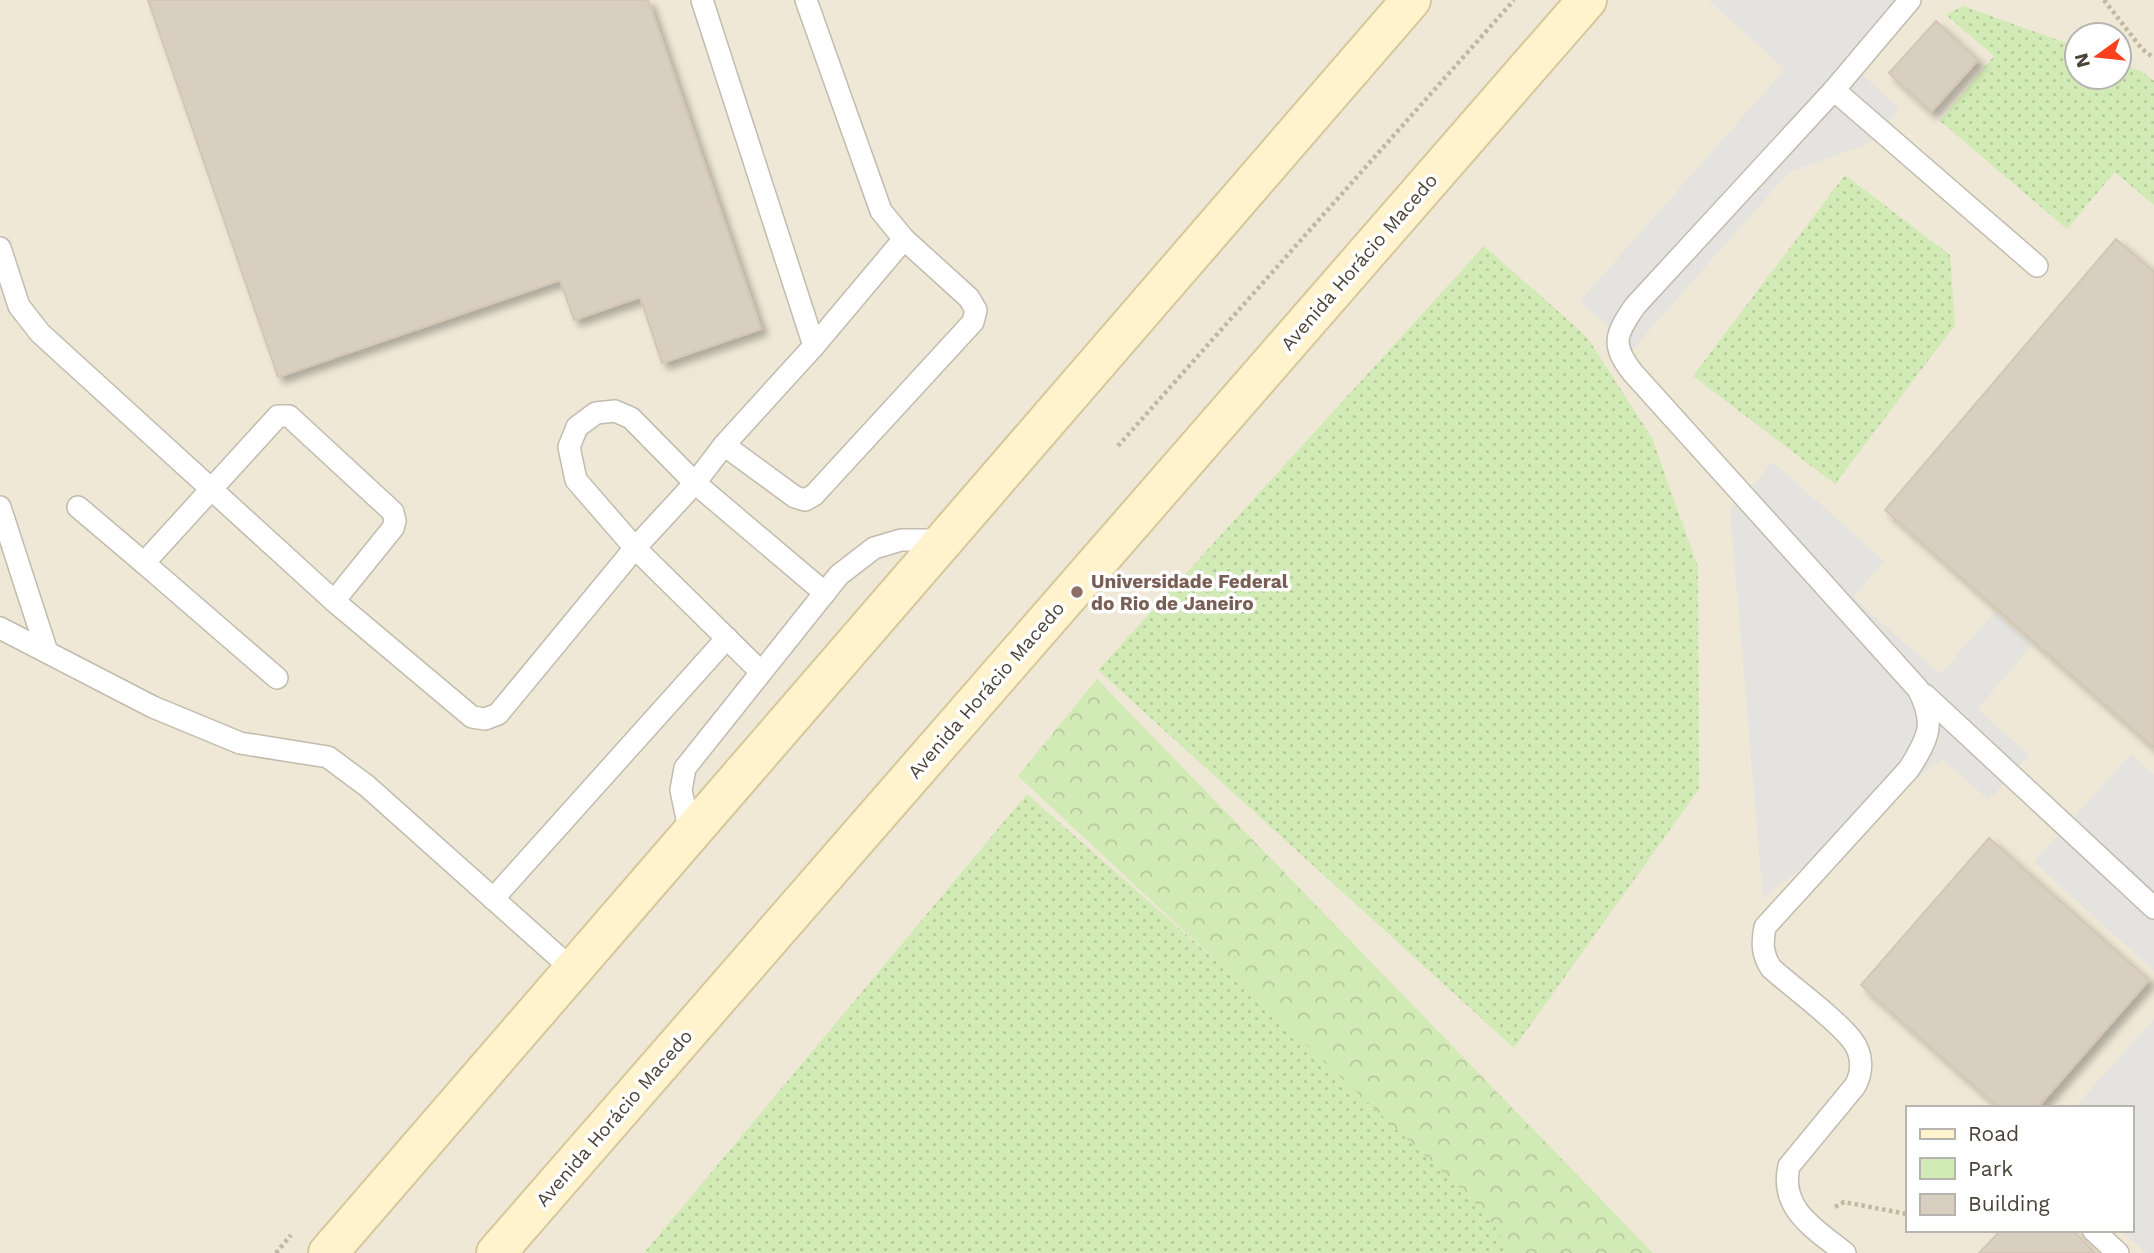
<svg xmlns="http://www.w3.org/2000/svg" width="2154" height="1253" font-family="'Work Sans',sans-serif">
<style>
.education{fill:#efe8d6;fill-rule:evenodd}
.green{fill:url(#green-dots)}
.forest{fill:url(#forest-crowns)}
.parking{fill:#e5e3e0}
.building{fill:#d8cfc1;stroke:#d3c7b4;stroke-width:2;filter:url(#shadow)}
.lines{fill:none;stroke-linecap:round;stroke-linejoin:round}
.lane-casing{stroke:#c2bbae;stroke-width:24}
.secondary-casing{stroke:#d6c79b;stroke-width:42}
.path{stroke:#c4b79f;stroke-width:4.5;stroke-dasharray:3.5 3.5;stroke-linecap:butt}
.lane{stroke:#fff;stroke-width:21}
.secondary{stroke:#fff3cd;stroke-width:38}
.education-dot{fill:#8d6e63;stroke:#fff;stroke-width:2.5}
.labels{text-anchor:middle;dominant-baseline:central;stroke-width:7;stroke-linejoin:round;paint-order:stroke}
.street-label{font-size:19px;fill:#4b4439;stroke:#fff}
.education-label{font-size:19px;font-weight:bold;fill:#785e54;stroke:#fff;text-anchor:start}
</style>
<defs>
<pattern id="green-dots" width="8" height="8" patternUnits="userSpaceOnUse" patternTransform="scale(1.75)"><rect width="8" height="8" fill="#d2eab5"/><path d="M2 2h.1M6 6h.1" fill="none" stroke="#b6ca9c" stroke-width="1.8" stroke-linecap="round"/></pattern>
<pattern id="forest-crowns" width="20" height="18" patternUnits="userSpaceOnUse" patternTransform="scale(1.75)"><rect width="20" height="18" fill="#d2eab5"/><path d="M2 6a3 3 0 1 1 6 0M12 15a3 3 0 1 1 6 0" fill="none" stroke="#b6ca9c"/></pattern>
<filter id="shadow"><feDropShadow dx="6" dy="6" stdDeviation="3.5" flood-color="#0004"/></filter>
</defs>
<rect width="100%" height="100%" fill="#f6f3ec"/>
<path class="education" d="M0,0H2154V1253H0ZM2077,35H2119V77H2077ZM1907,1108H2131V1230H1907Z"/>
<g class="green">
<polygon points="1963,6 2077,47 2077,77 2119,77 2119,63 2141,71 2154,81 2154,205 2115,172 2067,229 1940,121 1994,56 1946,15"/>
<polygon points="1845,175 1950,255 1955,325 1835,484 1693,376"/>
<polygon points="1484,246 1587,337 1652,438 1698,567 1699,789 1514,1048 1098,670"/>
<polygon points="1027,794 1529,1237 1538,1253 644,1253"/>
</g>
<polygon class="forest" points="1097,679 1653,1253 1513,1253 1482,1209 1018,776"/>
<g class="parking">
<polygon points="1708,0 1897,0 1845,58 1899,109 1868,144 1789,172 1633,349 1580,301 1785,69"/>
<polygon points="1773,462 1884,561 1853,597 1940,674 1995,612 2032,646 1977,709 2029,755 1989,800 1942,759 1763,898 1730,510"/>
<polygon points="2131,754 2154,775 2154,971 2034,862"/>
<polygon points="2154,1019 2154,1253 2146,1253 2121,1230 2131,1230 2131,1108 2074,1108"/>
</g>
<g class="building">
<polygon points="148,0 648,0 761,329 662,363 640,297 574,320 560,280 278,377"/>
<polygon points="1936,21 1978,60 1931,112 1889,73"/>
<polygon points="2116,239 2154,272 2154,748 1885,510"/>
<polygon points="1989,838 2149,980 2037,1108 1999,1108 1861,985"/>
<polygon points="2001,1230 2072,1230 2095,1253 1979,1253"/>
</g>
<g class="lines">
<defs>
<g id="lane">
<polyline points="702,0 814,346"/>
<polyline points="1834,90 2037,266"/>
<polyline points="0,248 19,306 40,333 334,601 472,717 485,719 498,714 635,548 695,483 724,445 814,346 904,239"/>
<polyline points="724,445 795,497 805,500 814,495 973,322 976,310 969,298 904,239 881,211 806,0"/>
<polyline points="0,507 47,652"/>
<polyline points="78,507 144,563"/>
<polyline points="0,628 153,707 240,743 328,757 367,786 572,969"/>
<polyline points="761,672 635,548 576,480 569,447 577,427 596,413 615,411 631,418 695,483 825,593"/>
<polyline points="277,678 144,563 278,416 289,416 393,512 395,521 393,528 334,601"/>
<polyline points="1925,695 2154,908"/>
<polyline points="690,833 681,790 685,768 839,575 874,548 901,540 942,540"/>
<polyline points="493,899 727,638"/>
<polyline points="2093,1230 2118,1253"/>
<path d="M1845,1253C1815,1229 1779,1209 1789,1166L1855,1086C1863,1072 1863,1054 1852,1040C1835,1018 1793,988 1771,968C1762,954 1762,943 1765,927L1909,769C1929,737 1936,723 1918,689L1633,373C1610,344 1616,334 1635,306L1834,90L1910,0"/>
</g>
<g id="secondary">
<polyline points="328,1253 1411,0"/>
<polyline points="496,1253 1587,0"/>
</g>
</defs>
<use href="#lane" class="lane-casing"/>
<use href="#secondary" class="secondary-casing"/>
<g class="path">
<polyline points="2104,0 2142,49 2154,58"/>
<polyline points="1118,446 1514,0"/>
<polyline points="1835,1207 1844,1202 1907,1214"/>
<polyline points="276,1253 291,1235"/>
</g>
<use href="#lane" class="lane"/>
<use href="#secondary" class="secondary"/>
</g>
<circle class="education-dot" cx="1077" cy="592" r="7"/>
<g class="labels">
<g class="street-label">
<text transform="translate(1359 262) rotate(-49)">Avenida Horácio Macedo</text>
<text transform="translate(986 690) rotate(-49)">Avenida Horácio Macedo</text>
<text transform="translate(614 1118) rotate(-49)">Avenida Horácio Macedo</text>
</g>
<g class="education-label">
<text x="1091" y="581">Universidade Federal<tspan x="1091" dy="22">do Rio de Janeiro</tspan></text>
</g>
</g>
<rect x="1906" y="1106" width="228" height="126" fill="#ffffff" stroke="#b7b4b0" stroke-width="2"/>
<rect x="1920" y="1129" width="35" height="10" fill="#fff3cd" stroke="#b7b4b0" stroke-width="2"/>
<text x="1968" y="1141" font-size="21" fill="#4b4439">Road</text>
<rect x="1920" y="1158" width="35" height="21" fill="#d2eab5" stroke="#b7b4b0" stroke-width="2"/>
<text x="1968" y="1176" font-size="21" fill="#4b4439">Park</text>
<rect x="1920" y="1194" width="35" height="21" fill="#d8cfc1" stroke="#b7b4b0" stroke-width="2"/>
<text x="1968" y="1211" font-size="21" fill="#4b4439">Building</text>
<g transform="translate(2098 56) rotate(255)"><circle r="33" fill="#ffffff" stroke="#b7b4b0" stroke-width="2"/>
<path d="M0-5L12 26L0 18L-12 26Z" fill="#fc3f1d"/>
<text y="-10" font-size="19" font-weight="bold" text-anchor="middle" fill="#4b4439">N</text>
</g>
</svg>
